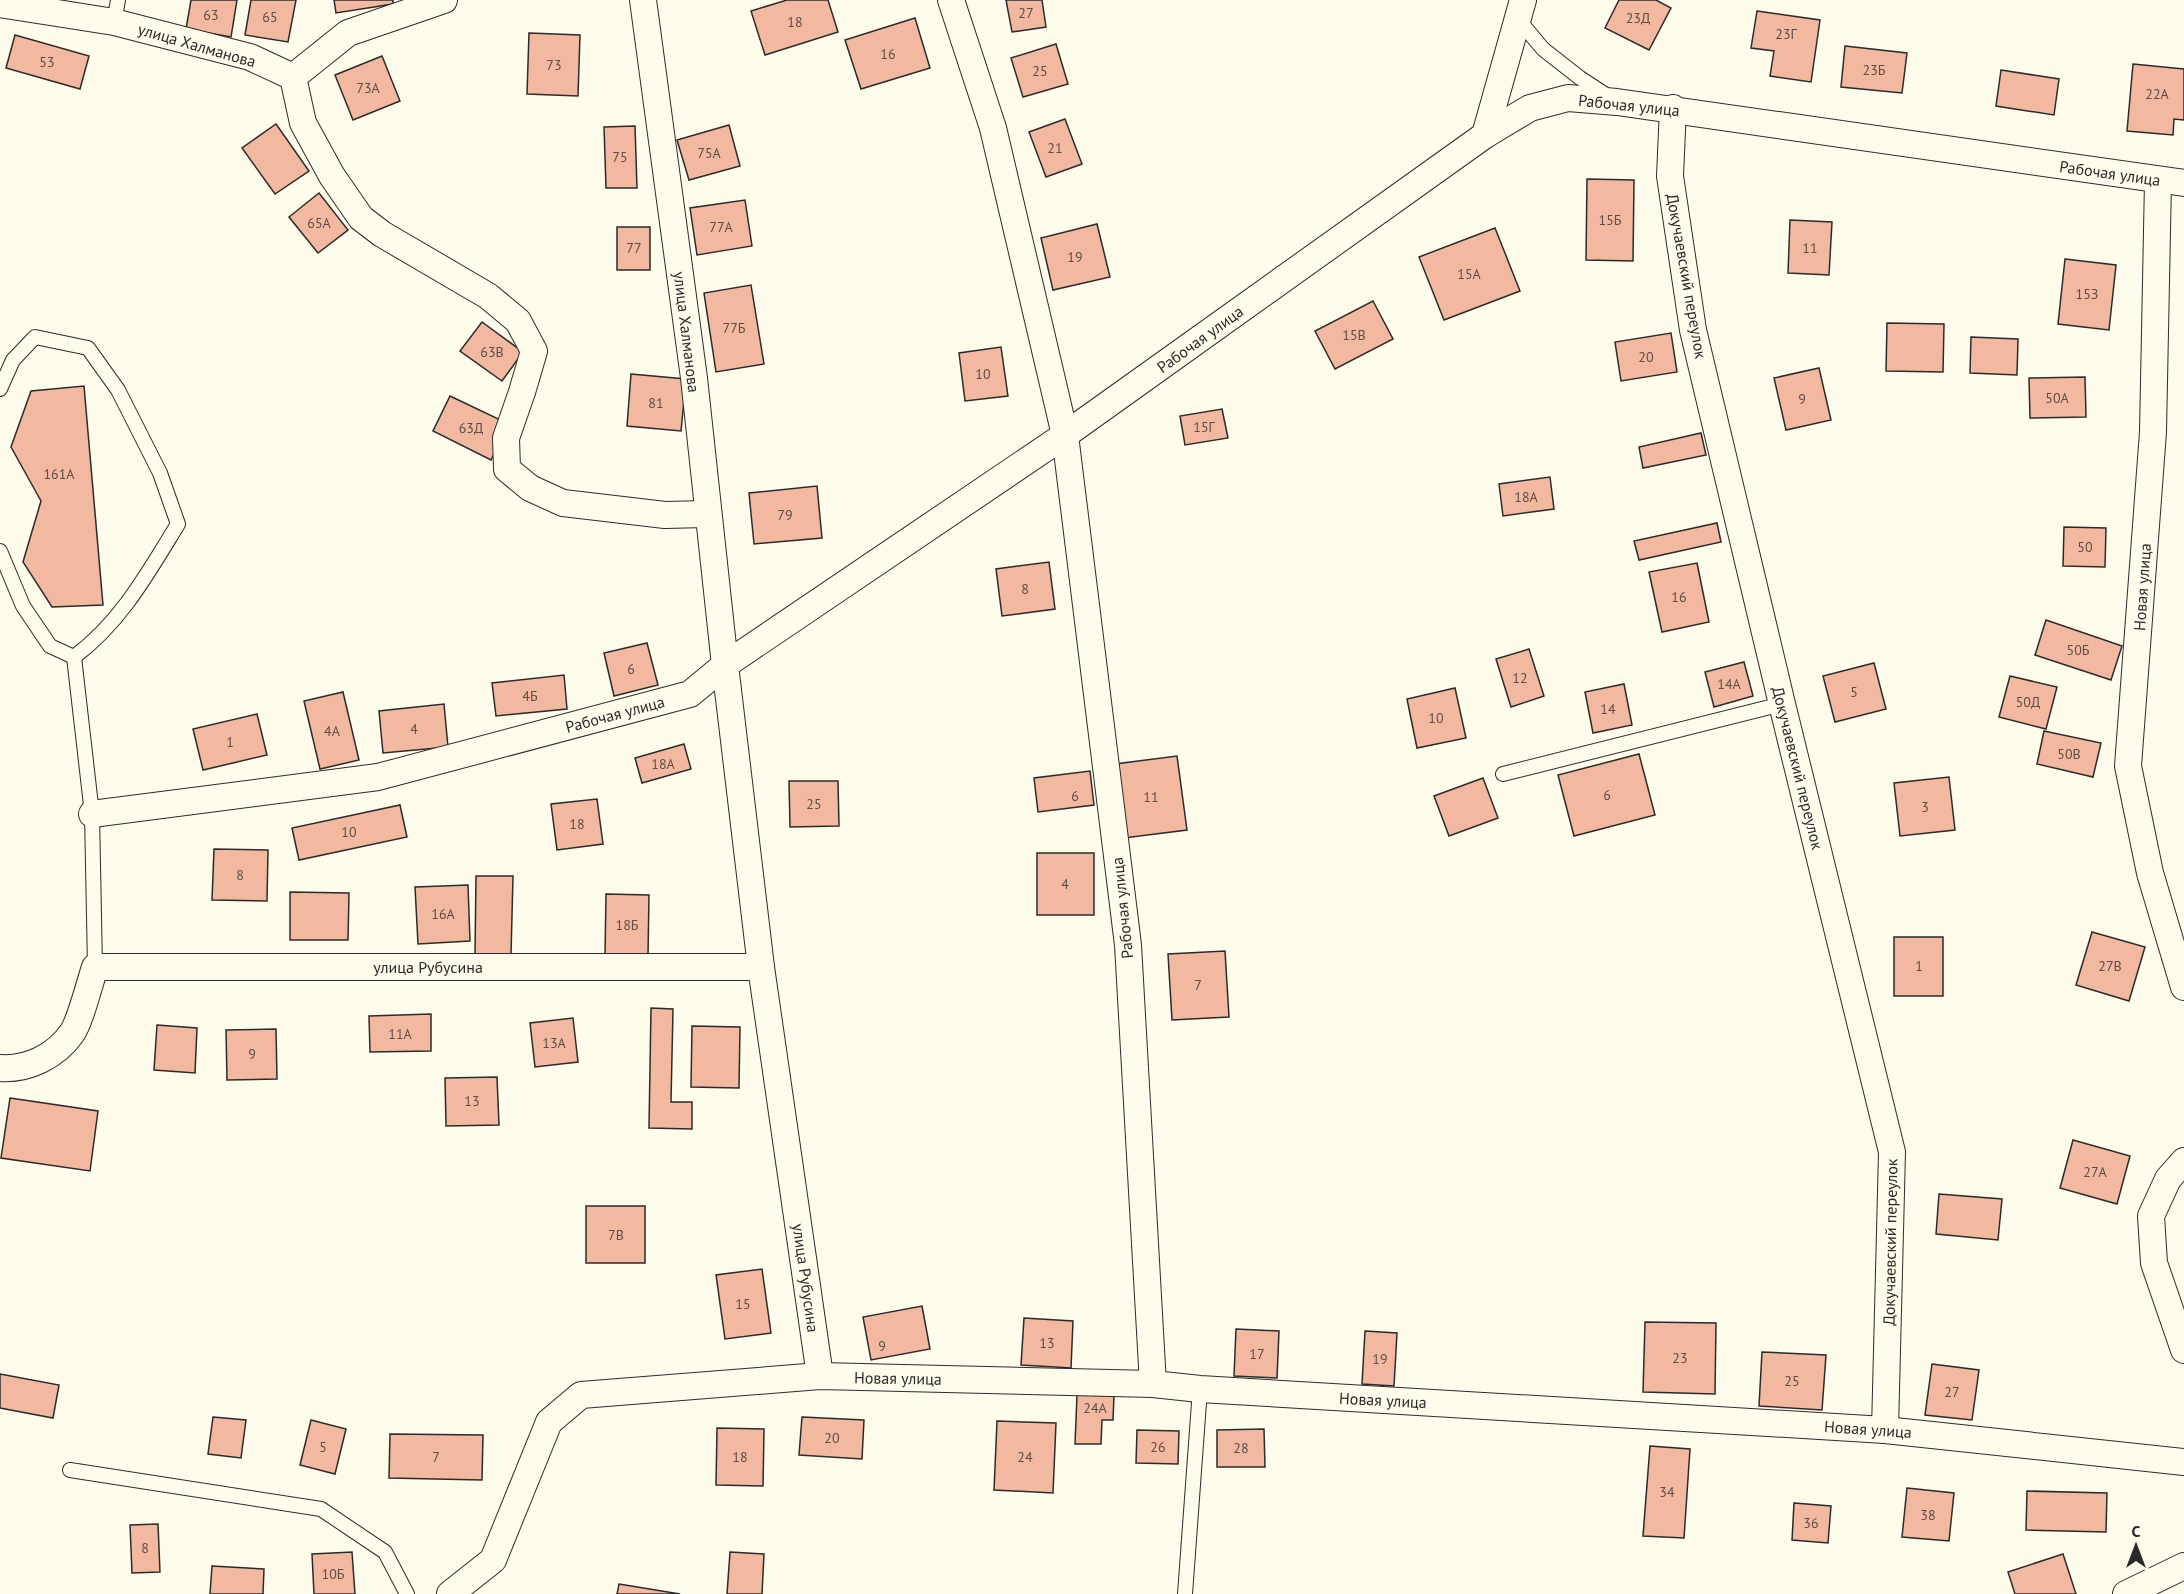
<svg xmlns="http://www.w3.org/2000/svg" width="2184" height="1594" font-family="'PT Sans',sans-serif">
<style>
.building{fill:#f2b8a0;stroke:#2b2b2b;stroke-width:1.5}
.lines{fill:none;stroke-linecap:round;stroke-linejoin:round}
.lane-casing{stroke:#2b2b2b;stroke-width:16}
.street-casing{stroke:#2b2b2b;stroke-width:28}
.lane{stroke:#fdfbea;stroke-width:14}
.street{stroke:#fdfbea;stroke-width:26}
.labels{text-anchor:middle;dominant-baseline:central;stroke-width:4.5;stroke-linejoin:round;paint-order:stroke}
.number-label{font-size:14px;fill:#5d4e48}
.street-label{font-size:16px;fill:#2b2b2b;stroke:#fdfbea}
</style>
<rect width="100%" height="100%" fill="#fdfbea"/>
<g class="building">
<polygon points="191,0 237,0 231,37 186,29"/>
<polygon points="251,0 296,0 288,42 245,35"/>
<polygon points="334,0 393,0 393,4 336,13"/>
<polygon points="787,0 828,0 838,32 765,55 751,11"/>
<polygon points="1006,0 1042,0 1046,27 1012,32"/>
<polygon points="1619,0 1656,0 1671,8 1649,50 1605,28"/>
<polygon points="1757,11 1820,20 1811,82 1770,76 1774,51 1751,48"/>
<polygon points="915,18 930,68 861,89 845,40"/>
<polygon points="529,33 580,35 578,96 527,94"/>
<polygon points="15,35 89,56 80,89 6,68"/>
<polygon points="1056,44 1068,84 1023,97 1011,58"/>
<polygon points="1845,46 1907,53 1902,93 1841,87"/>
<polygon points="382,56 400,101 353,120 335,75"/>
<polygon points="2133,64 2184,69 2184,120 2174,119 2173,135 2127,131"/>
<polygon points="2001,70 2059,79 2054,115 1996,106"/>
<polygon points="1065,119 1082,164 1046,177 1029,132"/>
<polygon points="276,124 309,171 275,194 242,148"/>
<polygon points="729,125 740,166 689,180 677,140"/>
<polygon points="635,126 637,188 606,188 604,127"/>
<polygon points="1587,179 1634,180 1633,261 1586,260"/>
<polygon points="319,193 348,230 318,253 289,217"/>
<polygon points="745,200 752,246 697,255 690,208"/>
<polygon points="1790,220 1832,222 1829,275 1788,273"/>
<polygon points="1097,224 1110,277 1053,290 1041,238"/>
<rect x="617" y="227" width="33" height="43"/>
<polygon points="1495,228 1520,291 1444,320 1419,257"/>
<polygon points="2065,259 2116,265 2109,330 2058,324"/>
<polygon points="751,285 764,364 716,372 704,293"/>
<polygon points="1373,301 1393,339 1335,369 1315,331"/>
<polygon points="482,322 523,352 502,381 460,351"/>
<polygon points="1887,323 1944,324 1943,372 1886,371"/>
<polygon points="1671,333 1677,372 1621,381 1615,342"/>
<polygon points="1971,337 2018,339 2017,375 1970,373"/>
<polygon points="1001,347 1008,396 965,401 959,353"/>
<polygon points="1819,368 1831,420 1786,430 1774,378"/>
<polygon points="631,374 686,379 681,431 627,426"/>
<polygon points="2085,377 2086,417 2030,418 2029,378"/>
<polygon points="84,386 103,605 52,607 23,562 41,501 11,447 31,391"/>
<polygon points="450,396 509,424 491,460 433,431"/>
<polygon points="1222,409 1228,438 1185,445 1180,416"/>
<polygon points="1701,433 1706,455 1643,468 1639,447"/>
<polygon points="1550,477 1554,509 1503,516 1499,484"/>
<polygon points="817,486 822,538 754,544 749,493"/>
<polygon points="1717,523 1721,542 1639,560 1634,541"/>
<polygon points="2064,527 2106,528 2105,567 2063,566"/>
<polygon points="1049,562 1055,609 1002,616 996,569"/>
<polygon points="1697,563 1709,622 1662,632 1649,572"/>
<polygon points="2046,620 2122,646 2111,680 2035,655"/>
<polygon points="647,643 658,685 614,696 604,653"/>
<polygon points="1529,649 1544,696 1511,707 1496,659"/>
<polygon points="1744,662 1753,696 1714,707 1705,672"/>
<polygon points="1874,663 1886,709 1835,722 1823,676"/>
<polygon points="564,675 567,709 496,716 492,683"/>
<polygon points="2010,676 2057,687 2046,729 1999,717"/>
<polygon points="1624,684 1632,725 1593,733 1585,692"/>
<polygon points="1455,688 1466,738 1417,748 1407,699"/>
<polygon points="343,692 359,760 320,769 304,701"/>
<polygon points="444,704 448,747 383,753 379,711"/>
<polygon points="257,714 267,755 203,770 193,729"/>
<polygon points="2044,731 2101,743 2093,777 2037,764"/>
<polygon points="684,744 691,769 642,783 635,758"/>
<polygon points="1639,754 1655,815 1574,836 1558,775"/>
<polygon points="1177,756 1187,830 1124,838 1115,764"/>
<polygon points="1090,771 1094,805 1038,812 1034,778"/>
<polygon points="1949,777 1955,830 1900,836 1894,783"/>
<polygon points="1483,778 1498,818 1449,836 1434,796"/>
<polygon points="789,781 838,781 839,826 790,827"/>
<polygon points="597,799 603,844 557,850 551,804"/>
<polygon points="400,805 407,837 299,860 292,828"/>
<polygon points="214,849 268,850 267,901 212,900"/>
<rect x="1037" y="853" width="57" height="62"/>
<polygon points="476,876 513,876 511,955 475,954"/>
<polygon points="468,885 470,941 418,944 415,887"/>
<polygon points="290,892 349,893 348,940 290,940"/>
<polygon points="606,894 649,895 648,956 605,955"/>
<polygon points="2092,932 2145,947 2129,1001 2076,985"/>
<rect x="1894" y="937" width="49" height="59"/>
<polygon points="1225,951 1229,1017 1172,1020 1168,954"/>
<polygon points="651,1008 673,1009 671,1102 692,1102 692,1129 649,1128"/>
<polygon points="431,1014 431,1051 370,1052 369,1016"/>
<polygon points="573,1018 578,1062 535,1067 530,1023"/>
<polygon points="157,1025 197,1028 195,1073 154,1070"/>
<polygon points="692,1026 740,1027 739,1088 691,1087"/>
<polygon points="276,1029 277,1079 227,1080 226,1030"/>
<polygon points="497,1077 499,1125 446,1126 445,1078"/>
<polygon points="10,1098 98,1111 90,1171 1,1158"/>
<polygon points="2073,1140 2130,1156 2117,1204 2060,1188"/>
<polygon points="1939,1194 2002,1199 1998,1240 1936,1234"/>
<rect x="586" y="1206" width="59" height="57"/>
<polygon points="762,1269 771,1333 725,1339 716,1275"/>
<polygon points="922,1306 930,1349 871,1360 863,1317"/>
<polygon points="1024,1318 1073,1321 1071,1368 1021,1365"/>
<polygon points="1645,1322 1716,1323 1715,1394 1643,1392"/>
<polygon points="1236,1329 1279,1331 1277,1378 1234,1376"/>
<polygon points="1365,1331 1397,1333 1394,1386 1362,1384"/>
<polygon points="1762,1352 1826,1355 1822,1410 1759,1406"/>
<polygon points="1932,1364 1979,1370 1972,1420 1925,1415"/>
<polygon points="0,1374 59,1385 53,1418 0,1408"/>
<polygon points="1077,1395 1114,1395 1113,1420 1102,1420 1101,1444 1075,1444"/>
<polygon points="213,1417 246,1420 241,1458 208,1454"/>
<polygon points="802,1417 864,1420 862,1459 799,1455"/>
<polygon points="311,1420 346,1429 335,1474 300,1465"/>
<polygon points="997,1421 1056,1423 1053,1493 994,1490"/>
<polygon points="717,1428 764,1429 763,1486 716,1485"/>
<polygon points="1264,1429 1265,1467 1217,1467 1217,1430"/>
<polygon points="1137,1430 1179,1431 1178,1464 1136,1463"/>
<polygon points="390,1434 483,1435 482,1480 389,1478"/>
<polygon points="1650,1446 1690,1449 1684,1538 1643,1536"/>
<polygon points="1907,1488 1954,1493 1949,1541 1902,1537"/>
<polygon points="2027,1491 2107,1493 2106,1532 2026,1530"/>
<polygon points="1794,1503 1831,1506 1828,1543 1792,1540"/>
<polygon points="158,1524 160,1572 132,1573 130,1525"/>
<polygon points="352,1552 355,1594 314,1594 312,1554"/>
<polygon points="730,1552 764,1554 762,1594 727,1594"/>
<polygon points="2063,1554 2076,1594 2015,1594 2008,1572"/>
<polygon points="212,1566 264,1569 263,1594 210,1594"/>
<polygon points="619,1584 680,1594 617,1594"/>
</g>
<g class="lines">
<defs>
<g id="lane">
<polyline points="1518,19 1543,49 1580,78 1609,97"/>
<polyline points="114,22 118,0"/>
<path d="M0,389L13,360L35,337L88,348L118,390L160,473L178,524C148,573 121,622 74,657"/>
<polyline points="0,551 23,606 50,646 74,657"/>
<polyline points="74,657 92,814 95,967"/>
<polyline points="1503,774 1782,704"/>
<polyline points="70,1470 321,1509 385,1552 407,1594"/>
<polyline points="1185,1594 1200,1389"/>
</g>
<g id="street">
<polyline points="643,0 694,378 725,665 761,967"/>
<polyline points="951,0 993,128 1065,435 1128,945 1153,1384"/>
<polyline points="0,4 114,22 250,57 293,77 348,33 444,0"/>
<polyline points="293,77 303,123 332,176 361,218 382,234 488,296 518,321 534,351 522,392 506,438 507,469 530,488 563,503 665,515 707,514"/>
<polyline points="1673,108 1670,176 1693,330 1782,704 1892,1152 1885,1430"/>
<polyline points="1485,135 1523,0"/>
<polyline points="2158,181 2153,432 2128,766 2150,873 2184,987"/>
<polyline points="92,814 378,777 690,694 725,665 1065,435 1485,135 1530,108 1568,98 1617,102 2184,183"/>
<path d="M0,1068C28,1070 56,1056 72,1033C80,1022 90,982 95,967H761L820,1376"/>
<polyline points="2184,1161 2168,1179 2151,1216 2154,1263 2184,1350"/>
<polyline points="450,1594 493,1560 549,1422 581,1395 820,1376 1153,1384 1200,1389 1885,1430 2184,1462"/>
<polyline points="2126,1594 2184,1566"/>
</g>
</defs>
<use href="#lane" class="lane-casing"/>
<use href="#street" class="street-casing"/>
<use href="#lane" class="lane"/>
<use href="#street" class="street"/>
</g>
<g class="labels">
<g class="number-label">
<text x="1026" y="13">27</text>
<text x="211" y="15">63</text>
<text x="270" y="17">65</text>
<text x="1638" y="18">23Д</text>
<text x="795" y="22">18</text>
<text x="1786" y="34">23Г</text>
<text x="888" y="54">16</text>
<text x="47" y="62">53</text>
<text x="554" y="65">73</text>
<text x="1874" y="70">23Б</text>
<text x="1040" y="71">25</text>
<text x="368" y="88">73А</text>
<text x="2157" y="94">22А</text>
<text x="1055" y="148">21</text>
<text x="709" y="153">75А</text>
<text x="620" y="157">75</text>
<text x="1610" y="220">15Б</text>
<text x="319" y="223">65А</text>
<text x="721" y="227">77А</text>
<text x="634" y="248">77</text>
<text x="1810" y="248">11</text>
<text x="1075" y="257">19</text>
<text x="1469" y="274">15А</text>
<text x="2087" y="294">15З</text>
<text x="734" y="328">77Б</text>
<text x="1354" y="335">15В</text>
<text x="492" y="352">63В</text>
<text x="1646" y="357">20</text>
<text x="983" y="374">10</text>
<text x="2057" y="398">50А</text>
<text x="1802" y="399">9</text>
<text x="656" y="403">81</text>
<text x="1204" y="427">15Г</text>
<text x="471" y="428">63Д</text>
<text x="59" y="474">161А</text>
<text x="1526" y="497">18А</text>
<text x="785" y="515">79</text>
<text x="2085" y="547">50</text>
<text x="1025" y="589">8</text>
<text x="1679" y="597">16</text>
<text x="2078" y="650">50Б</text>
<text x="631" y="669">6</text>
<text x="1520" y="678">12</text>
<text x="1729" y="684">14А</text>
<text x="1854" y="692">5</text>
<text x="530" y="696">4Б</text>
<text x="2028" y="702">50Д</text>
<text x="1608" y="709">14</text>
<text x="1436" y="718">10</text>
<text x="414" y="729">4</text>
<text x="332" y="731">4А</text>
<text x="230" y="742">1</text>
<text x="2069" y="754">50В</text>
<text x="663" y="764">18А</text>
<text x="1607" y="795">6</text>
<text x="1075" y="796">6</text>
<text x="1151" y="797">11</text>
<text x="814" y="804">25</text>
<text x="1925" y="807">3</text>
<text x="577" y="824">18</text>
<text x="349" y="832">10</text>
<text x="240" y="875">8</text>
<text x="1065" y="884">4</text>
<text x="443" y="914">16А</text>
<text x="627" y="925">18Б</text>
<text x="1919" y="966">1</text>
<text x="2110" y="966">27В</text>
<text x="1198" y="985">7</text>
<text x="400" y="1034">11А</text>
<text x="554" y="1043">13А</text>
<text x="252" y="1054">9</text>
<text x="472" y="1101">13</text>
<text x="2095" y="1172">27А</text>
<text x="616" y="1235">7В</text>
<text x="743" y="1304">15</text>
<text x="1047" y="1343">13</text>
<text x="882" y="1346">9</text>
<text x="1257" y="1354">17</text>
<text x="1680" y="1358">23</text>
<text x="1380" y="1359">19</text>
<text x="1792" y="1381">25</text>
<text x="1952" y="1392">27</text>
<text x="1095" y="1408">24А</text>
<text x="832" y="1438">20</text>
<text x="323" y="1447">5</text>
<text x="1158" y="1447">26</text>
<text x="1241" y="1448">28</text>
<text x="436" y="1457">7</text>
<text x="740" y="1457">18</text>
<text x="1025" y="1457">24</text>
<text x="1667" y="1492">34</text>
<text x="1928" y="1515">38</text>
<text x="1811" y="1523">36</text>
<text x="145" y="1548">8</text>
<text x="333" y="1574">10Б</text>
</g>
<g class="street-label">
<text transform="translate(197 45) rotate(16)">улица Халманова</text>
<text transform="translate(1629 105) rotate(6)">Рабочая улица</text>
<text transform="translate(2110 173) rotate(8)">Рабочая улица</text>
<text transform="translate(1687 276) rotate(80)">Докучаевский переулок</text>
<text transform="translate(687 332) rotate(83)">улица Халманова</text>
<text transform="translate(1200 339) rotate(-36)">Рабочая улица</text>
<text transform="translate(2142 587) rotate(-86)">Новая улица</text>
<text transform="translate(615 714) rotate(-15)">Рабочая улица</text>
<text transform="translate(1798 768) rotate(76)">Докучаевский переулок</text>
<text transform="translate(1122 908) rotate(-96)">Рабочая улица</text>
<text x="428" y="967">улица Рубусина</text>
<text transform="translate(1890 1242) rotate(-89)">Докучаевский переулок</text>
<text transform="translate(806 1278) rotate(82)">улица Рубусина</text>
<text transform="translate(898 1378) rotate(1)">Новая улица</text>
<text transform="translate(1383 1400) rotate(3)">Новая улица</text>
<text transform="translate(1868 1429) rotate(4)">Новая улица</text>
</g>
</g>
<g transform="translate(2136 1546)" stroke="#fdfbea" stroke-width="4.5" paint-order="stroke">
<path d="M0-4.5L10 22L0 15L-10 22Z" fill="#2b2b2b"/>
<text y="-9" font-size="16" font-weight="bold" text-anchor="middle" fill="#2b2b2b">С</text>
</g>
</svg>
